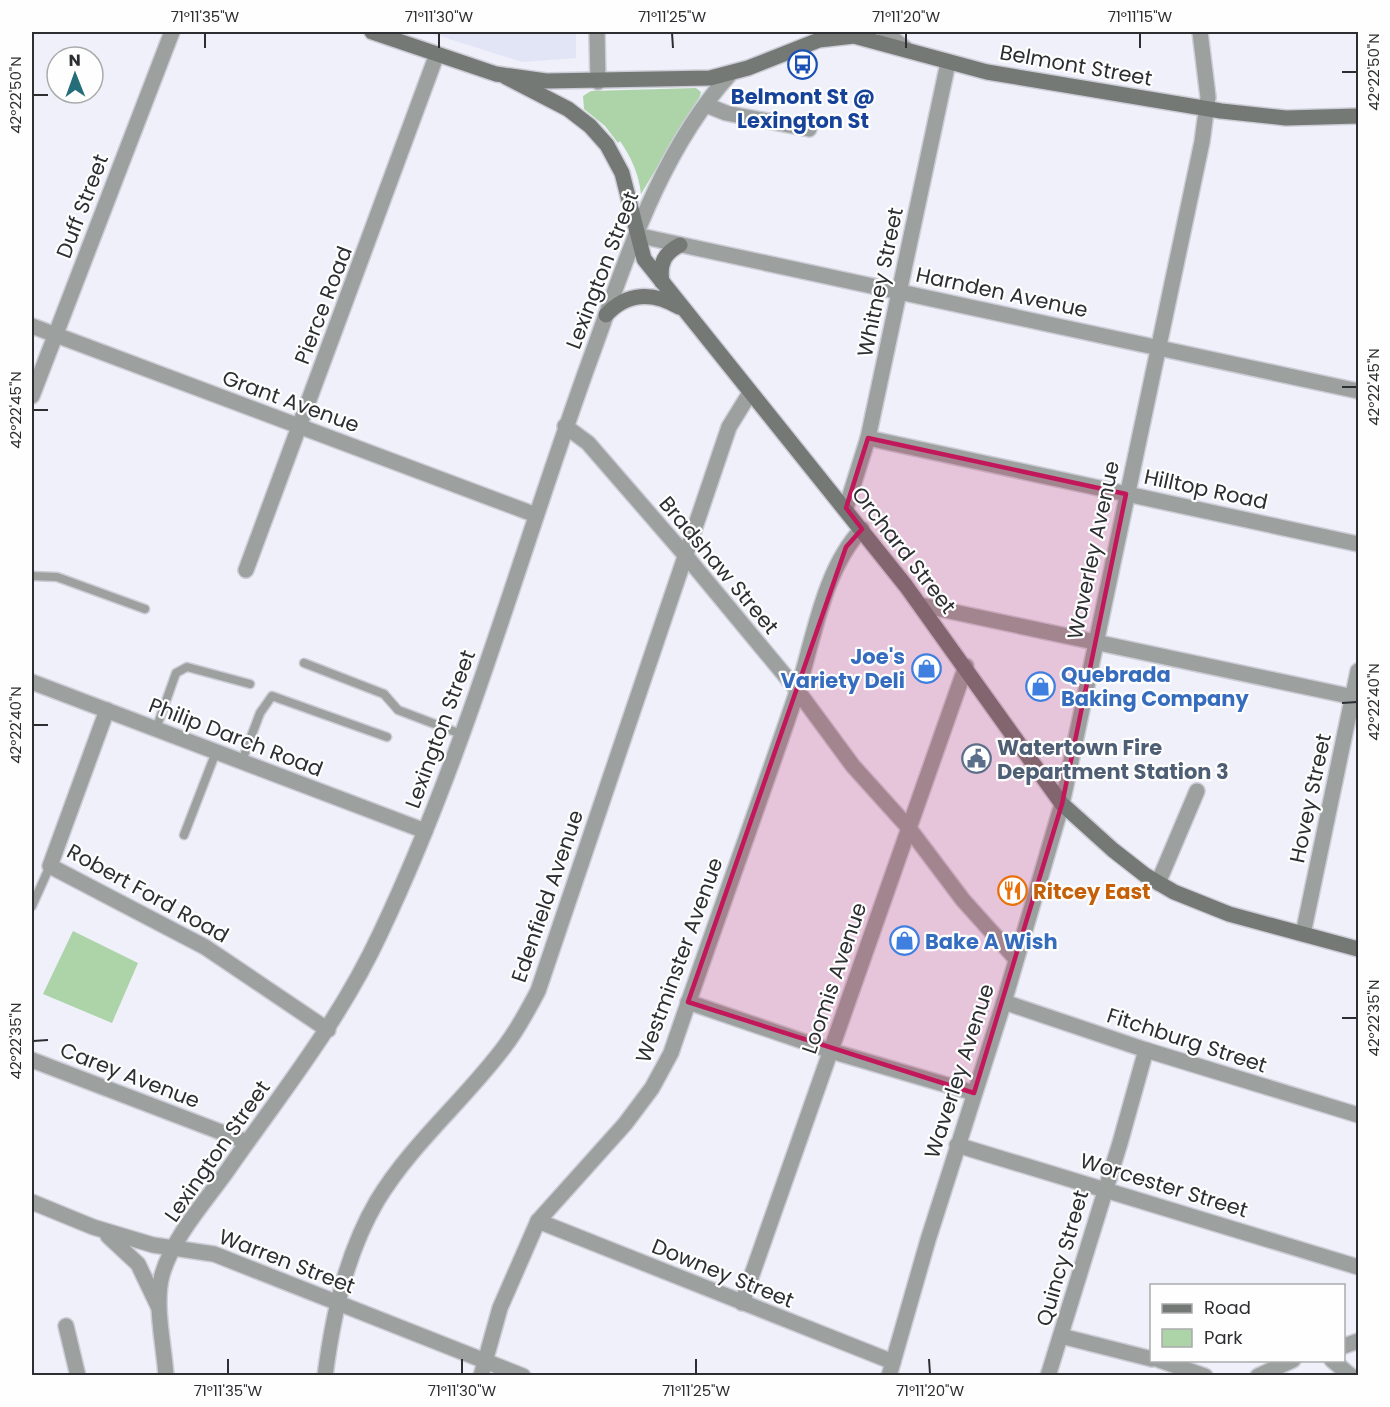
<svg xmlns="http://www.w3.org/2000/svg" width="1390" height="1407" font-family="Poppins,sans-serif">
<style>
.built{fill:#e2e5f5}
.green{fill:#add4a8}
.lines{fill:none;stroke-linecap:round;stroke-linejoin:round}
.service-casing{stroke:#cccdd6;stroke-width:11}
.minor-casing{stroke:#cccdd6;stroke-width:18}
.tertiary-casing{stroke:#cccdd6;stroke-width:18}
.secondary-casing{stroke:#cccdd6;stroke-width:18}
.service{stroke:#9ca09e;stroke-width:8}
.minor{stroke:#9ca09e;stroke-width:15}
.tertiary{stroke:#9ca09e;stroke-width:15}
.secondary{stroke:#747976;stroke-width:15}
.marked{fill:#c2185b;fill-opacity:0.2;stroke:#c2185b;stroke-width:4.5;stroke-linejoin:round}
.ticks{fill:none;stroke:#2d2e31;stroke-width:2}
.labels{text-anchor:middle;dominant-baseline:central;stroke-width:4.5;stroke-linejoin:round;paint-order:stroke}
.street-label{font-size:21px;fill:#2d2e31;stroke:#fefefe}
.transit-label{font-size:21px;font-weight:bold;fill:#164399;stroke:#fefefe}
.shop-label{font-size:21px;font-weight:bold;fill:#366cbe;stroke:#fefefe;text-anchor:start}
.service-label{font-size:21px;font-weight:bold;fill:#4e5e75;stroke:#fefefe;text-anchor:start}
.food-label{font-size:21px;font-weight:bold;fill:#c56008;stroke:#fefefe;text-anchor:start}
.neatline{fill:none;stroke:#2d2e31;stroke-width:2}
.ticks-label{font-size:15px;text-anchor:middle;fill:#2d2e31}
</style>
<rect width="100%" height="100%" fill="#eff0fa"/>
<polygon class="built" points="427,32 576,32 576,58 522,62"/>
<g class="green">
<path d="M696,88L701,92L700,96L641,194C639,174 631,157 620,141L618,143L605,126L584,109L583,96L591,91Z"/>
<polygon points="73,931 138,963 112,1023 43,994"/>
</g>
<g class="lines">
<defs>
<g id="service">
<polyline points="32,576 57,577 145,609"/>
<polyline points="304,663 384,694 398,710 461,734"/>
<polyline points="156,729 176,673 187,667 250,684"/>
<polyline points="242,761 260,713 272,696 387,737"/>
<polyline points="184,835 216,752"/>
<polyline points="32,906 50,866"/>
</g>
<g id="minor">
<polyline points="597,32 598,82"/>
<polyline points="706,105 726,113 809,129"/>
<polyline points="636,235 1358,391"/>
<polyline points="32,326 536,515"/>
<polyline points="32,396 172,32"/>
<polyline points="565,426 588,443 686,556 797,690 853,766 908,827 963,900 1016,959"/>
<polyline points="868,438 1358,544"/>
<polyline points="846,508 868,438 948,63"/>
<polyline points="246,570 437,54"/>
<polyline points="921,605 1358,698"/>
<polyline points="32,682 425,831"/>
<polyline points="107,710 50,866 205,947 328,1030"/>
<polyline points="1158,883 1197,791"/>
<polyline points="1303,934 1358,671"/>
<polyline points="688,1002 831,1051 974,1093"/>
<polyline points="1004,1002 1146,1050 1358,1115"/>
<polyline points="32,1060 247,1142"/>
<polyline points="957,1145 1358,1267"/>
<polyline points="538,1221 893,1362"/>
<polyline points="742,1303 966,666"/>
<polyline points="66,1326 78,1376"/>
<polyline points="1061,1336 1152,1359"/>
<polyline points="1344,1346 1358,1341"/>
<polyline points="1159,1360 1205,1376"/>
<polyline points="1332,1360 1351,1376"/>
<path d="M325,1376C333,1315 346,1254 377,1201C412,1143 465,1100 505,1046C518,1029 528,1010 538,991L729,427L750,393"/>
<path d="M481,1376L500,1308L538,1221L625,1124L652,1088L671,1053C712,932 756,813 797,692C814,639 823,570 862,529"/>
<polyline points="1048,1376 1120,1143 1146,1050"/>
<polyline points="1258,1376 1293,1360"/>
</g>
<g id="tertiary">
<polyline points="885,32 906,49"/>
<polyline points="32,1202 93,1227 153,1245 214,1254 523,1376"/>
<polyline points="108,1236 138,1264 158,1306"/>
<path d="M166,1376C164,1344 154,1305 162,1275C173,1237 205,1202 227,1171C282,1092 339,1022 380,934C468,749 521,549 591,357C627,258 659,152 731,73"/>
<polyline points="889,1376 928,1240 1004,1002 1062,804 1202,142 1208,97 1200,32"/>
</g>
<g id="secondary">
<polyline points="372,32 496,74 546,81 710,78 748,68 819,40 854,36 987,72 1221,111 1286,118 1358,116"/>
<polyline points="506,77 568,109 590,126 607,145 622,173 644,259 906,586 1062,804 1113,850 1145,875 1174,892 1229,914 1358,949"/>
<path d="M662,282C659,264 664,253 680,245"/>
<path d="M606,315C627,292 653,292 679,307"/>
</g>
</defs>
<use href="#service" class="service-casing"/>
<use href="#minor" class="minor-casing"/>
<use href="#tertiary" class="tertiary-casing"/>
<use href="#secondary" class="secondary-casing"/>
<use href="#service" class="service"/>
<use href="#minor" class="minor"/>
<use href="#tertiary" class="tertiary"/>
<use href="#secondary" class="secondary"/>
</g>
<path class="marked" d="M868,438L1126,494L1062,804L974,1093L688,1002L846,547L862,529L846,508Z"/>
<path class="ticks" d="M205,33V48M439,33V48M672,33L673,48M906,33V48M1140,33V48M1342,72H1357M33,95H48M1342,387H1357M33,410H48M1342,703L1357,702M33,725H48M1342,1018H1357M33,1041L48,1040M228,1359V1374M462,1359V1374M696,1359V1374M929,1359L930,1374"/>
<defs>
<symbol id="bus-ring" viewBox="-11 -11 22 22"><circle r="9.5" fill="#fefefe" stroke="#1a4fb4" stroke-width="1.5"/><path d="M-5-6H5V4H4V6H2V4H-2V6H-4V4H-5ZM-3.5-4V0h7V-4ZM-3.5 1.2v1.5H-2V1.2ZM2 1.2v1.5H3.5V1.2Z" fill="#1a4fb4"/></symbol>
<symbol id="shop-ring" viewBox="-11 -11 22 22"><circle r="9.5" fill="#fefefe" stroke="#3f7fe0" stroke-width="1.5"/><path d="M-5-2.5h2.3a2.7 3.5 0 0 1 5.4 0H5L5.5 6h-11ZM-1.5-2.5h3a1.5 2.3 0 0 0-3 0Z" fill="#3f7fe0"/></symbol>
<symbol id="civic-ring" viewBox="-11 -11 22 22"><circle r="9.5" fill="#fefefe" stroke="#5c6f8a" stroke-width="1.5"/><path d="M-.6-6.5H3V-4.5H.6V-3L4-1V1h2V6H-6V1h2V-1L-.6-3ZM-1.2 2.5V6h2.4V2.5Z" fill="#5c6f8a"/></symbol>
<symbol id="restaurant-ring" viewBox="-11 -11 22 22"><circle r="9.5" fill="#fefefe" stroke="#e8710a" stroke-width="1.5"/><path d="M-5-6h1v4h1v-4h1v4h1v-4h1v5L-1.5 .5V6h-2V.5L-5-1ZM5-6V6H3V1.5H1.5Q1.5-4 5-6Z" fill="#e8710a"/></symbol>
</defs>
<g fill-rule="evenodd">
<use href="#bus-ring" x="786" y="48" width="33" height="33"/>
<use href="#shop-ring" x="910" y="652" width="33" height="33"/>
<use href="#shop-ring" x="1024" y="670" width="33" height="33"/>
<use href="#civic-ring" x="960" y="742" width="33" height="33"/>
<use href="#restaurant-ring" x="996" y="874" width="33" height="33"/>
<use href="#shop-ring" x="888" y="924" width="33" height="33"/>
</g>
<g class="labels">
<g class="street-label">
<text transform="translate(1076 65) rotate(10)">Belmont Street</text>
<text transform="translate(82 206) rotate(-69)">Duff Street</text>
<text transform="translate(602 270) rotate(-69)">Lexington Street</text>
<text transform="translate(880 282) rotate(-78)">Whitney Street</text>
<text transform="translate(1002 292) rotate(12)">Harnden Avenue</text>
<text transform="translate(323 305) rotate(-69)">Pierce Road</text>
<text transform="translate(291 401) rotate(20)">Grant Avenue</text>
<text transform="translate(1206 489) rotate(12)">Hilltop Road</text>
<text transform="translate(904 550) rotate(52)">Orchard Street</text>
<text transform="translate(1093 550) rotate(-78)">Waverley Avenue</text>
<text transform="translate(719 565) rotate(50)">Bradshaw Street</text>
<text transform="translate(440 729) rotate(-70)">Lexington Street</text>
<text transform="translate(236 737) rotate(21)">Philip Darch Road</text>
<text transform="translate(1310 798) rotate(-78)">Hovey Street</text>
<text transform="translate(148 893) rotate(29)">Robert Ford Road</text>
<text transform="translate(547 896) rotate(-71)">Edenfield Avenue</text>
<text transform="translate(679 960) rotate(-70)">Westminster Avenue</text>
<text transform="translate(834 978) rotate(-71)">Loomis Avenue</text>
<text transform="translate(1187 1040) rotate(18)">Fitchburg Street</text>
<text transform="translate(959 1071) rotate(-72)">Waverley Avenue</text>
<text transform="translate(130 1075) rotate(21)">Carey Avenue</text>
<text transform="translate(217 1151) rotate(-55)">Lexington Street</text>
<text transform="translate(1164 1185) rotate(17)">Worcester Street</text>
<text transform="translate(1062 1258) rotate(-74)">Quincy Street</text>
<text transform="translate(287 1261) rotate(21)">Warren Street</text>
<text transform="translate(723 1273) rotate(22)">Downey Street</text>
</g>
<g class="transit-label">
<text x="803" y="96">Belmont St @<tspan x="803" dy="24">Lexington St</tspan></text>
</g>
<g class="shop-label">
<text x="905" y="656" text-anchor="end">Joe's<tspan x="905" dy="24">Variety Deli</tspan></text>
<text x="1061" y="674">Quebrada<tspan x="1061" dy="24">Baking Company</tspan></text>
<text x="925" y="941">Bake A Wish</text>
</g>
<g class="service-label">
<text x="997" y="747">Watertown Fire<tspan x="997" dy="24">Department Station 3</tspan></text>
</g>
<g class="food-label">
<text x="1033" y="891">Ritcey East</text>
</g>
</g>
<rect width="1390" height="1407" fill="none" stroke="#fefefe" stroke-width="66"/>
<rect x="1150" y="1284" width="195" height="78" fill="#fefefe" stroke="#aaabac" stroke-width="1.5"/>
<rect x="1162" y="1304" width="30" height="9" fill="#747976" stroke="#aaabac" stroke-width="1.5"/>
<text x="1204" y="1314" font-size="18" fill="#2d2e31">Road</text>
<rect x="1162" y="1329" width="30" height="18" fill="#add4a8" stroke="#aaabac" stroke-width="1.5"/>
<text x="1204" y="1344" font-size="18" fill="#2d2e31">Park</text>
<g transform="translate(75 75) rotate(359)"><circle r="28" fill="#fefefe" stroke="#aaabac" stroke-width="1.5"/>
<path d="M0-4.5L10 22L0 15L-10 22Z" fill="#256e79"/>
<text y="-9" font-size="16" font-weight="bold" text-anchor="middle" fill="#2d2e31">N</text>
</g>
<rect x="33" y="33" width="1324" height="1341" class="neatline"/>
<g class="ticks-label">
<text x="205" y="22">71°11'35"W</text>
<text x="439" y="22">71°11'30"W</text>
<text x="672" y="22">71°11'25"W</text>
<text x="906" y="22">71°11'20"W</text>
<text x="1140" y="22">71°11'15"W</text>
<text transform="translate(1374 72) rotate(-90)" y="5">42°22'50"N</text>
<text transform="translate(16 95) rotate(-90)" y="5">42°22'50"N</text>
<text transform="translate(1374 387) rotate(-90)" y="5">42°22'45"N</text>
<text transform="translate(16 410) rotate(-90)" y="5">42°22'45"N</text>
<text transform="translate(1374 702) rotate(-90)" y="5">42°22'40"N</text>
<text transform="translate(16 725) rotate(-90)" y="5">42°22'40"N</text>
<text transform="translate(1374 1018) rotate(-90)" y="5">42°22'35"N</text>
<text transform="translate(16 1041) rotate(-90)" y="5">42°22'35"N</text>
<text x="228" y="1396">71°11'35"W</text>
<text x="462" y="1396">71°11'30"W</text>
<text x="696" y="1396">71°11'25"W</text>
<text x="930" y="1396">71°11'20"W</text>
</g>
</svg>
